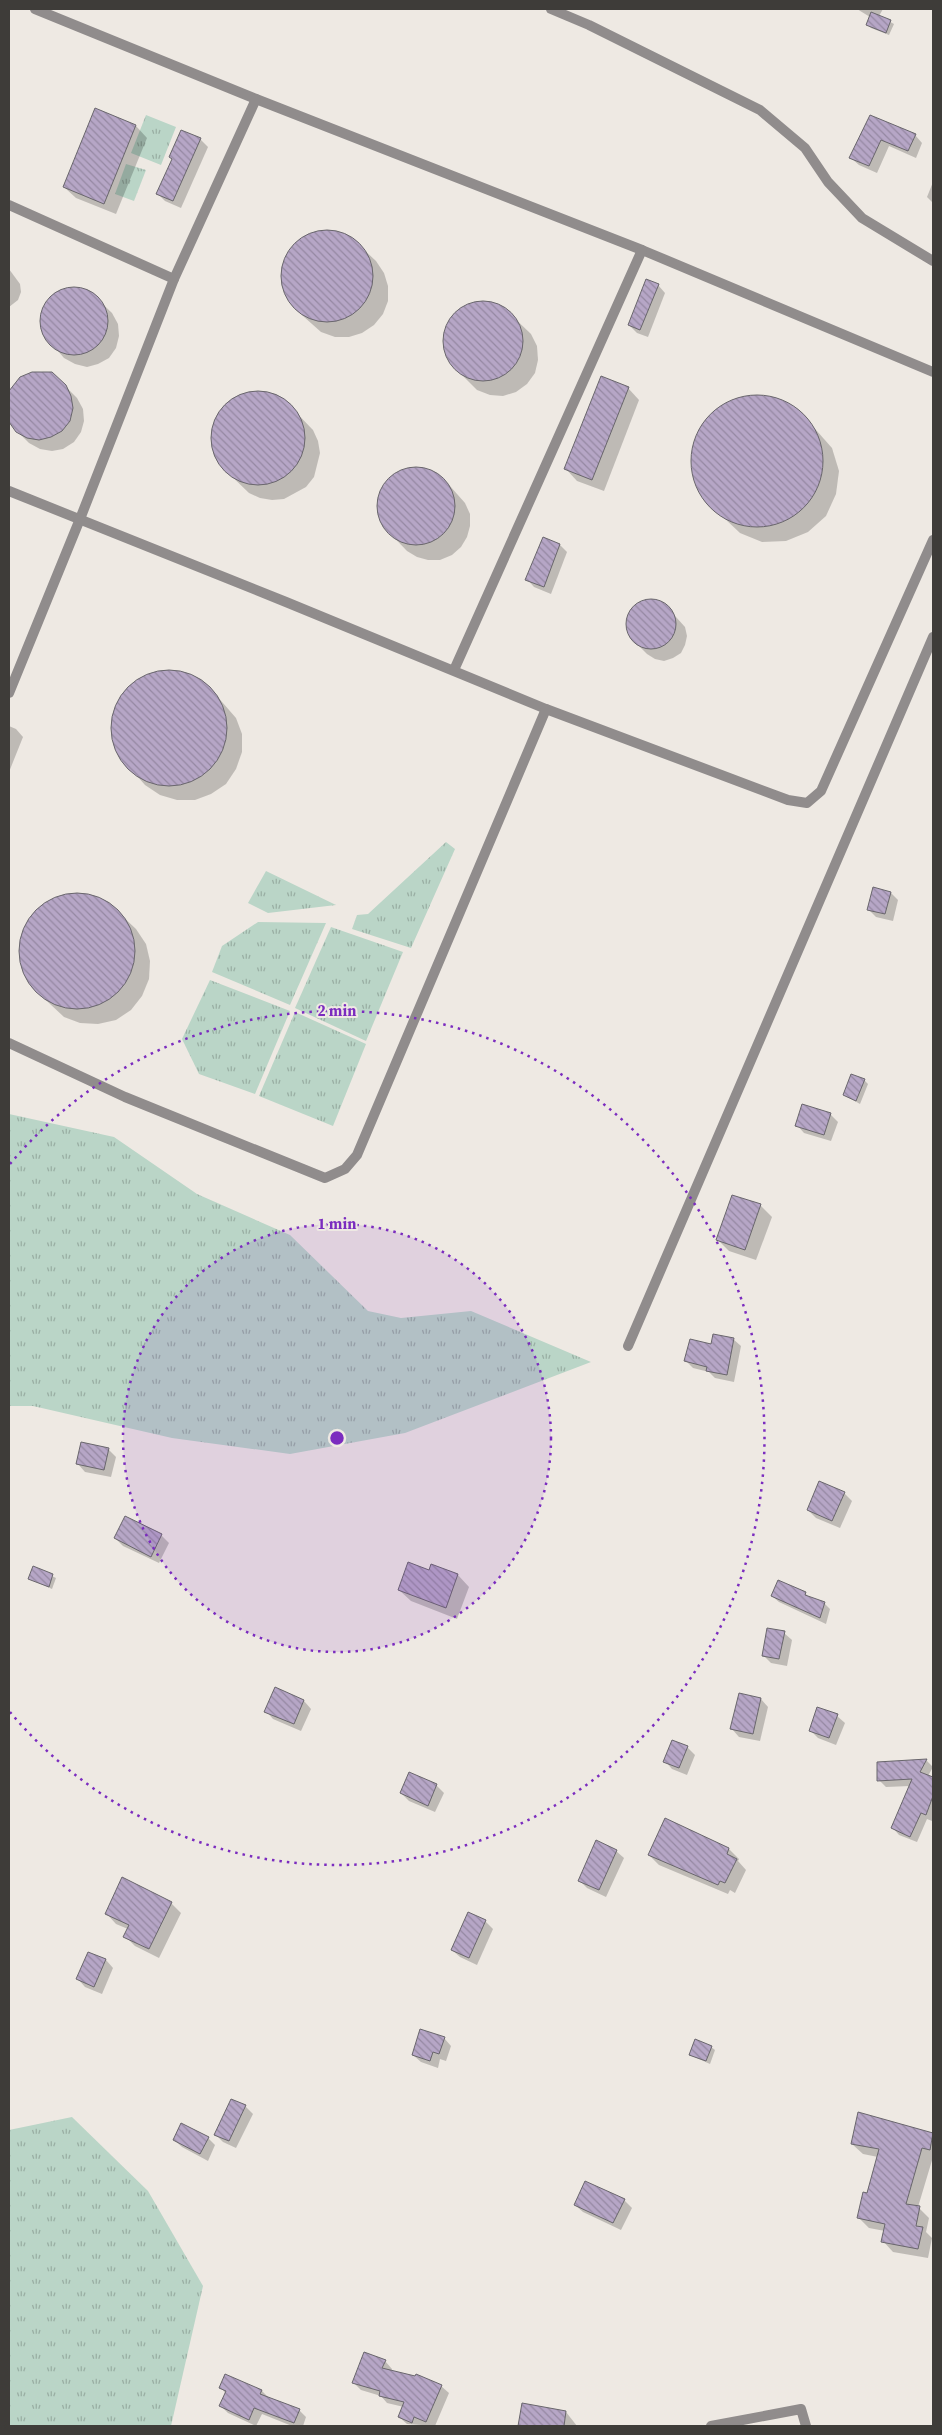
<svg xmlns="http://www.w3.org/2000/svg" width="942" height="2435" font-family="'Source Serif 4',serif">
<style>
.grass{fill:url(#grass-tufts)}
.shadow{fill:#0003}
.building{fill:url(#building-back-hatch);stroke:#69666c}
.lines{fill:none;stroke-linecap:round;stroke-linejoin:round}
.lane{stroke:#908c8c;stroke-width:10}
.street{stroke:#908c8c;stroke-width:10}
.ring{fill:none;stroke:#7b2cbf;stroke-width:2.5;stroke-dasharray:2.5 5}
.centre{fill:#7b2cbf;stroke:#eee9e3;stroke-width:2.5}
.ring-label{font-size:15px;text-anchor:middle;font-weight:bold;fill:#7b2cbf;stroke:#eee9e3;stroke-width:4;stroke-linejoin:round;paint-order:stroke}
</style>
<defs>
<pattern id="grass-tufts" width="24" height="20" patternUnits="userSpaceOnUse" patternTransform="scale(1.25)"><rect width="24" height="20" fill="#bad5c7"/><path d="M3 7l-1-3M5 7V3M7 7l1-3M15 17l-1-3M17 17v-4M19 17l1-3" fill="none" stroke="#99aea3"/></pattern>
<pattern id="building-back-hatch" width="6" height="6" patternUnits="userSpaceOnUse" patternTransform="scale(1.25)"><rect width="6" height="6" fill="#b6a6c6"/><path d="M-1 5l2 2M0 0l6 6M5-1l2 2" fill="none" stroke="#9588a2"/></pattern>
</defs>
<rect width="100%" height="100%" fill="#eee9e3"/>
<g class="grass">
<polygon points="146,115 176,127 161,165 131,153"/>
<polygon points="126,164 146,170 134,201 115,194"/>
<polygon points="446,842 455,849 411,948 352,929 357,915 368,914"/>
<polygon points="266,871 336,905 268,913 248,903"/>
<polygon points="258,922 326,923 290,1005 212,972 222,946"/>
<polygon points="331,927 403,952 366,1041 295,1008"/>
<polygon points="210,980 290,1011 255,1094 199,1074 182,1039"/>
<polygon points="295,1012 366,1044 333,1126 259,1096"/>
<polygon points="9,1114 114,1137 197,1194 290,1235 368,1311 401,1318 471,1311 591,1362 405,1433 290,1454 172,1438 33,1406 9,1406"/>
<polygon points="72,2117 148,2191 203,2286 171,2426 9,2426 9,2130"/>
</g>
<g class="shadow">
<polygon points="857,9 883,9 879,16 894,24 889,35 871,28 867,24 870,17"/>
<polygon points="95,110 136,126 147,138 116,214 76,198 64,187"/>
<polygon points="871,117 915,135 922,143 916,158 889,146 877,173 859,165 851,158"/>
<polygon points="200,139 208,147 181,208 165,201 157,193"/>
<polygon points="933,182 933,203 927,197"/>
<polygon points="321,231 335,232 349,236 376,261 384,273 388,286 388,301 383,314 374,325 362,333 349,337 335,337 321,332 294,308 286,296 282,282 282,268 287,255 296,243 307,235"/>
<polygon points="9,269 20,284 21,292 18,300 9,307"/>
<polygon points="658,285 665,293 648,337 637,333 629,325"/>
<polygon points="67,289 79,289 91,293 112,313 118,324 119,336 116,348 109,358 98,364 87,367 75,364 64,358 45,336 41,325 42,313 47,302 56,294"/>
<polygon points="479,302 493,303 505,309 531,334 537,346 538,360 535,373 527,384 516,392 503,396 490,395 477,390 451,364 445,352 444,338 447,325 455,314 466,306"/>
<polygon points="21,378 65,386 77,398 83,409 84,421 81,432 74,442 63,449 52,451 40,449 29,443 17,431 9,418 9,394"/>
<polygon points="628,388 639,400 604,491 577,481 566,469"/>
<polygon points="254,393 266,393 288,404 313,430 318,441 320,453 314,477 306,487 284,499 272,500 260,498 249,493 223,468 216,458 213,446 216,421 222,411 231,402"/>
<polygon points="757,396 781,400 801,413 832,448 839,471 836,494 826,516 808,532 786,541 762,542 740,533 706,501 695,480 692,456 699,433 713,414 734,401"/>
<polygon points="420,468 432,471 442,477 465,503 470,514 470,526 467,537 461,547 452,555 440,560 428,560 417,557 407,551 383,526 379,514 378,502 381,491 388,481 397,473 408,469"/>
<polygon points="543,538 560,545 567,552 551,594 534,587 527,579"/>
<polygon points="650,600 667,607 685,627 687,636 685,645 681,653 673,658 664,661 655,659 647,654 635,642 627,625 629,616 633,608"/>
<polygon points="160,672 178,672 195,677 209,687 236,718 242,734 242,752 236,769 226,784 211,794 195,800 177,800 160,795 145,785 118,754 113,737 113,720 118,703 129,688 143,677"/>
<polygon points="9,726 16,729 23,737 9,772"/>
<polygon points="891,893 898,900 893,921 876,917 869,910"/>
<polygon points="71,894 89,895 106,901 136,929 146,944 150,961 149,979 142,996 131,1010 116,1020 98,1024 80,1023 64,1017 34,989 24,974 20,957 21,939 27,922 39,908 54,899"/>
<polygon points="864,1080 868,1084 860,1104 844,1095"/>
<polygon points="830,1114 838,1122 831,1141 804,1133 797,1125"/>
<polygon points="760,1205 772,1217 756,1260 729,1251 718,1240"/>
<polygon points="733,1339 741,1346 734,1382 715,1378 709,1372 693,1368 685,1360 712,1346"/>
<polygon points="108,1449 116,1457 111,1477 85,1472 78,1464"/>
<polygon points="844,1493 852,1501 840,1528 816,1518 808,1510"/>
<polygon points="125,1518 161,1535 169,1543 159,1563 123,1546 115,1538"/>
<polygon points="432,1566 458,1575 469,1587 457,1619 411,1601 399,1590 429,1571"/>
<polygon points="34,1568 56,1578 52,1589 30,1579"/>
<polygon points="805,1593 811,1599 824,1603 830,1609 826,1624 779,1602 772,1596"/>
<polygon points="784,1633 792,1640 787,1666 771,1663 763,1655"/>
<polygon points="276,1688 304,1701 311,1709 301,1731 273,1719 266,1711"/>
<polygon points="761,1699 768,1707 760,1741 739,1737 732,1729"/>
<polygon points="837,1716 845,1723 836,1745 818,1738 810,1730"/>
<polygon points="687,1747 695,1755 687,1775 672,1769 665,1761"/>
<polygon points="927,1761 933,1767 928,1776 933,1778 933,1819 932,1821 927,1819 917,1842 899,1835 893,1828 910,1786 886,1787 879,1780 878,1763"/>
<polygon points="436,1785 444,1793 435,1812 409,1801 401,1793"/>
<polygon points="666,1819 729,1849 739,1859 738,1861 746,1870 735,1893 730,1890 728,1894 659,1865 649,1855"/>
<polygon points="616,1851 624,1858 606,1897 587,1888 580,1881"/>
<polygon points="171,1903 181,1913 159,1958 135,1946 125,1936 128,1929 116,1924 106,1913"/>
<polygon points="485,1921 493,1929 477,1965 460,1957 452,1950"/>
<polygon points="89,1953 106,1960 113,1968 102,1994 85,1987 78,1979"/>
<polygon points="444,2038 451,2046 446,2061 440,2059 438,2068 421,2062 413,2055"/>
<polygon points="711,2047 715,2050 710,2064 690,2055"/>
<polygon points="245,2106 253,2114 236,2148 223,2142 216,2135"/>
<polygon points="859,2114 933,2134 933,2157 918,2207 929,2218 926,2232 932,2238 928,2258 893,2252 883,2241 885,2231 869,2228 859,2218 878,2157 863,2154 852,2144"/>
<polygon points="208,2138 215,2145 208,2161 182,2147 174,2140"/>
<polygon points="624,2200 632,2208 621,2230 583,2212 575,2205"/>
<polygon points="385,2361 392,2369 391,2372 441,2386 449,2393 435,2426 407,2424 399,2417 404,2407 387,2403 381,2396 361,2390 354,2383"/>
<polygon points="221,2388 262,2391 270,2399 299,2410 306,2417 303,2426 292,2426 262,2414 256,2426 228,2413 221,2406 226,2394"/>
<polygon points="523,2405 566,2412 577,2426 519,2426"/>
</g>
<g class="building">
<polygon points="871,12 891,20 886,33 866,25"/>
<polygon points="95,108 136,125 104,204 63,187"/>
<polygon points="870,115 916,134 908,151 881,140 869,166 849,158"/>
<polygon points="181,130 201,138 173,201 156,194 172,159 169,157"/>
<circle cx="327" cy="276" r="46"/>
<polygon points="646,279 659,284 640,330 628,325"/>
<circle cx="74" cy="321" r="34"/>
<circle cx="483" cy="341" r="40"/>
<polygon points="32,372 52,372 66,385 71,396 73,408 70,421 62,431 51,437 39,440 27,438 16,432 9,422 9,391 20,377"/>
<polygon points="601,376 629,387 592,480 564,469"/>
<circle cx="258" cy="438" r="47"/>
<circle cx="757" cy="461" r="66"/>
<circle cx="416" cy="506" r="39"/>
<polygon points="543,537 560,544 544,587 525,580"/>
<circle cx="651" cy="624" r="25"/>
<circle cx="169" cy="728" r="58"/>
<polygon points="873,887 891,892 885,914 867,910"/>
<circle cx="77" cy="951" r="58"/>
<polygon points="851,1074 865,1079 856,1101 843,1095"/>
<polygon points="802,1104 831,1113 824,1135 795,1126"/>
<polygon points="732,1195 761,1204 745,1250 716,1240"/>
<polygon points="713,1334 734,1338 727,1375 706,1371 707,1367 684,1361 690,1339 711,1344"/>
<polygon points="81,1442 109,1448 104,1470 76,1464"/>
<polygon points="819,1481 845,1492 832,1521 807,1510"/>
<polygon points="125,1516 162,1534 151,1557 114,1538"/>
<polygon points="408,1562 429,1570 431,1564 458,1574 446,1608 398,1590"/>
<polygon points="33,1566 53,1574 49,1587 28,1579"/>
<polygon points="778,1580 806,1592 805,1595 825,1602 820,1618 771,1596"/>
<polygon points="767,1628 785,1631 779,1659 762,1656"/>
<polygon points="275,1687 304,1700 294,1724 264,1712"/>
<polygon points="739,1693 761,1698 753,1734 730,1729"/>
<polygon points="817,1707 838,1714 829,1738 809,1731"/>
<polygon points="672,1740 688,1746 679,1768 663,1762"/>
<polygon points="927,1759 920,1772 933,1777 933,1796 926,1815 921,1813 910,1837 891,1828 912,1779 877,1781 877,1762"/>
<polygon points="409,1772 437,1784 428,1806 400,1793"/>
<polygon points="665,1818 729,1848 727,1854 737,1859 725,1883 720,1881 718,1885 648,1855"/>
<polygon points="596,1840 617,1850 599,1890 578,1881"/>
<polygon points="122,1877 172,1902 149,1949 123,1937 129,1925 105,1914"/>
<polygon points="468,1912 486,1920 469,1958 451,1950"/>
<polygon points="88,1952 106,1959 94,1987 76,1979"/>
<polygon points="420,2029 445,2037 439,2054 433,2052 430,2061 412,2055"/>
<polygon points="695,2039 712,2046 706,2061 689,2055"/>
<polygon points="231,2099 246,2105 229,2141 214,2135"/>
<polygon points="858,2112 933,2133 930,2150 922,2148 906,2204 920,2206 916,2226 923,2227 918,2249 881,2242 885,2224 857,2218 863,2192 867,2193 879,2149 851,2144"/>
<polygon points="181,2123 209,2137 200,2154 173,2140"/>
<polygon points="585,2181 625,2199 613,2223 574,2205"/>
<polygon points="364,2352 386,2360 382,2368 415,2376 416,2374 442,2385 426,2422 414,2417 412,2423 398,2417 404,2402 379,2396 380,2391 352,2383"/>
<polygon points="225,2374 262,2390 260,2394 300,2409 294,2423 254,2408 249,2420 219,2406 226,2391 219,2388"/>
<polygon points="522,2403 566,2411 564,2426 518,2426"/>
</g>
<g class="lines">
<g class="lane">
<polyline points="35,9 256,99 642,250 933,372"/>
<polyline points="9,205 174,279"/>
<polyline points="9,491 286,602 546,709 788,800 807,803 821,791 933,540"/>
<polyline points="454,670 642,250"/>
<polyline points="9,693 80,519 174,279 256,99"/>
<polyline points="9,1043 125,1097 325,1178 345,1169 357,1155 546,709"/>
</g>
<g class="street">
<polyline points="551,9 589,25 760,110 805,148 828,182 862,218 933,261"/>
<polyline points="628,1346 933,637"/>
<polyline points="711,2426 801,2409 806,2426"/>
</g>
</g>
<circle cx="337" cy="1438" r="214" fill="#7b2cbf" fill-opacity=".12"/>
<g class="ring">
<circle cx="337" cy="1438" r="214"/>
<path d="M10 1164A427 427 0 1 1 10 1712"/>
</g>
<circle cx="337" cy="1438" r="8" class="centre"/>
<g class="ring-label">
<text x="337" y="1016">2 min</text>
<text x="337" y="1229">1 min</text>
</g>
<rect width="942" height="2435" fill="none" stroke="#3e3c39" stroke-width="20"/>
</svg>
